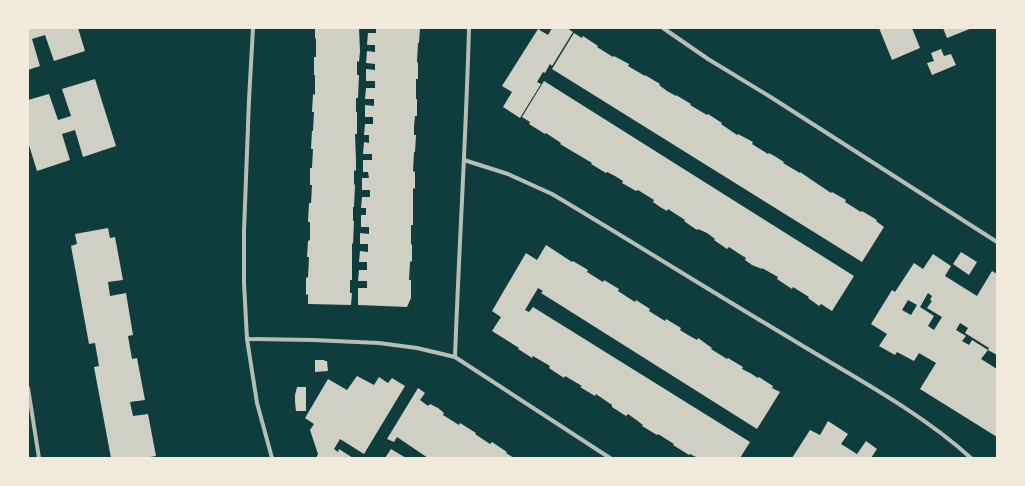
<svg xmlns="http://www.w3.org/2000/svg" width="1025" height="486" font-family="'Varela Round',sans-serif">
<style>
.building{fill:#cfcfc3;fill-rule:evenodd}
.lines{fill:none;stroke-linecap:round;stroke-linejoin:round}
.minor{stroke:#b8beb3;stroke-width:4}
</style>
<rect width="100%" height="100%" fill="#0f3d3e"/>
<g class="building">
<polygon points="28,28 78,28 85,51 54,61 45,35 32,39 40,66 28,70"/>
<polygon points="315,28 359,28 360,51 359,62 357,61 357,75 359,75 358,98 356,98 356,112 357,112 357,134 355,134 356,160 356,171 354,170 354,184 355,185 354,207 353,207 353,221 354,221 353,244 352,243 352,280 350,280 350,293 352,293 351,305 308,304 308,294 306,295 306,278 308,277 309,257 307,257 308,241 310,240 310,222 308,222 309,203 311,203 312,185 310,185 310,168 312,168 313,149 311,149 312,131 313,131 314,112 312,112 313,94 315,95 315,75 314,75 314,57 316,57 316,39 315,38"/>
<polygon points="376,28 420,28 419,43 418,43 417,62 418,63 418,79 416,79 416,99 417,99 417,116 415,116 414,126 414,135 416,135 415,152 414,152 413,171 415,172 415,189 413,188 413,225 411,225 411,244 412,245 412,261 410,262 409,280 411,280 411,298 407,307 358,305 358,288 367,288 367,281 358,281 359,270 367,270 367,262 359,262 360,251 368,252 368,244 360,244 360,233 369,234 369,227 361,227 361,215 366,215 366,208 361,208 362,197 370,197 370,190 362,190 362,178 369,178 368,172 363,172 363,160 372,160 372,154 363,154 364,142 369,143 369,135 364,135 365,124 373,124 373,117 365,117 365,105 374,106 374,99 365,99 366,88 375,88 375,81 366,81 366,69 375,70 375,64 366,63 367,51 375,52 375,45 367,45 368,33 376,33"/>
<polygon points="552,28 567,28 573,32 552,66 550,64 545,73 543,72 537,82 541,84 520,118 503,107 512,92 502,86 538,29 548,35"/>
<polygon points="879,28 912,28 920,48 892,60"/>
<polygon points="943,28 972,28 947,38"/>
<polygon points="574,33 582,38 583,36 598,46 597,47 613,57 614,56 629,64 628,66 645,76 645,75 660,84 659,85 667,91 676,96 676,95 691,104 690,105 707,115 708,114 722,123 721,124 737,135 738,134 753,142 752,144 768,154 769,153 776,157 784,162 783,163 800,173 800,172 831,193 832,192 846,200 845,202 861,212 862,211 877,220 876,221 884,227 862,262 552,69"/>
<polygon points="941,49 944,56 951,54 956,65 932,75 927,63 934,61 931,53"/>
<polygon points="95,79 116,146 83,157 75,130 62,134 70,160 37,171 28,142 28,100 49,94 58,120 71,116 62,89"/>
<polygon points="544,81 854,276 832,311 821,304 819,306 815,303 808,298 809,297 793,287 792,289 777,279 778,277 762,268 762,269 752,265 745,260 746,258 738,253 729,247 727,249 714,240 715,239 707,233 698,229 697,230 691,226 684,221 685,220 668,209 667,211 660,207 653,202 654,200 638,190 636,191 622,183 623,181 615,176 607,172 606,173 591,164 592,163 560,144 561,143 546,133 545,134 529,124 530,122 522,117"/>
<polygon points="108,228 110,238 115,237 123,280 108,282 110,296 126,293 133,335 128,336 132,359 137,358 145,400 130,402 133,416 148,414 156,456 150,457 150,458 111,458 94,367 99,366 95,343 89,344 71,246 77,244 75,234"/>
<polygon points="546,245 572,262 573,261 588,270 587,272 603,282 604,280 619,289 618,291 635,302 636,300 650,309 649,311 665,321 666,319 681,328 680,330 688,335 697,340 698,338 712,348 711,349 727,359 728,358 743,367 742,369 750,373 758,378 759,377 773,386 772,388 780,392 757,429 557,303 541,293 543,291 538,288 525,310 529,312 533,307 750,442 740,458 698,458 690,454 689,455 673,445 674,444 658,434 657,435 642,426 643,425 635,419 628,414 626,416 612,407 612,405 596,394 595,396 580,387 582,386 565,376 564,378 549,368 550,366 533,356 532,358 526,354 518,349 519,348 492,331 501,317 492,311 526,253 537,260"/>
<polygon points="961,252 977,262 969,275 953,264"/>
<path d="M933,254L951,266L945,276L977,296L992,271L997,274V355L988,350L981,359L997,369V437L920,389L936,363L919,353L914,361L897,352L895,355L879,346L887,334L871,324L892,290L895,292L914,263L923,269ZM928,293L932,296L930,300L932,301L927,308L942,317L934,330L928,326L934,316L920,307ZM908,300L917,305L911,315L902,310ZM960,323L968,328L965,333L989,348L988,350L972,340L969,345L962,341L966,336L956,330Z"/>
<polygon points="315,360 324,360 325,361 327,361 328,371 315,372"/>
<polygon points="357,376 374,385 379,377 388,383 392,378 405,386 364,454 340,439 334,449 338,452 339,449 353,458 316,458 318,454 310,430 314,424 305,418 328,379 347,390"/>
<polygon points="297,387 306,387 306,411 296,411 295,402 295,395"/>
<polygon points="418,388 425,393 420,400 428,406 430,404 438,408 444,413 443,415 459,425 460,423 476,433 475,434 490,444 492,442 507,452 506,453 514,458 428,458 397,437 394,442 387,439"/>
<polygon points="828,421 848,434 841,444 857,454 866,441 877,449 871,458 792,458 810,430 820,435"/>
<polygon points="391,449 406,458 385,458"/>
</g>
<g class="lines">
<g class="minor">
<polyline points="253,28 249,100 244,231 244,283 247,339 257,403 272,458"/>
<polyline points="663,28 708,59 769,96 997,242"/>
<path d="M464,160L508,174L552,194C633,242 712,292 793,340C852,376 919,411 971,458"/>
<polyline points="247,339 313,340 379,343 417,348 455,357 610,458"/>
<path d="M455,357C459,247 466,138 469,28"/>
<polyline points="28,388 39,458"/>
</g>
</g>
<rect width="1025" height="486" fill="none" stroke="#f1e9da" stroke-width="58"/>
</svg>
